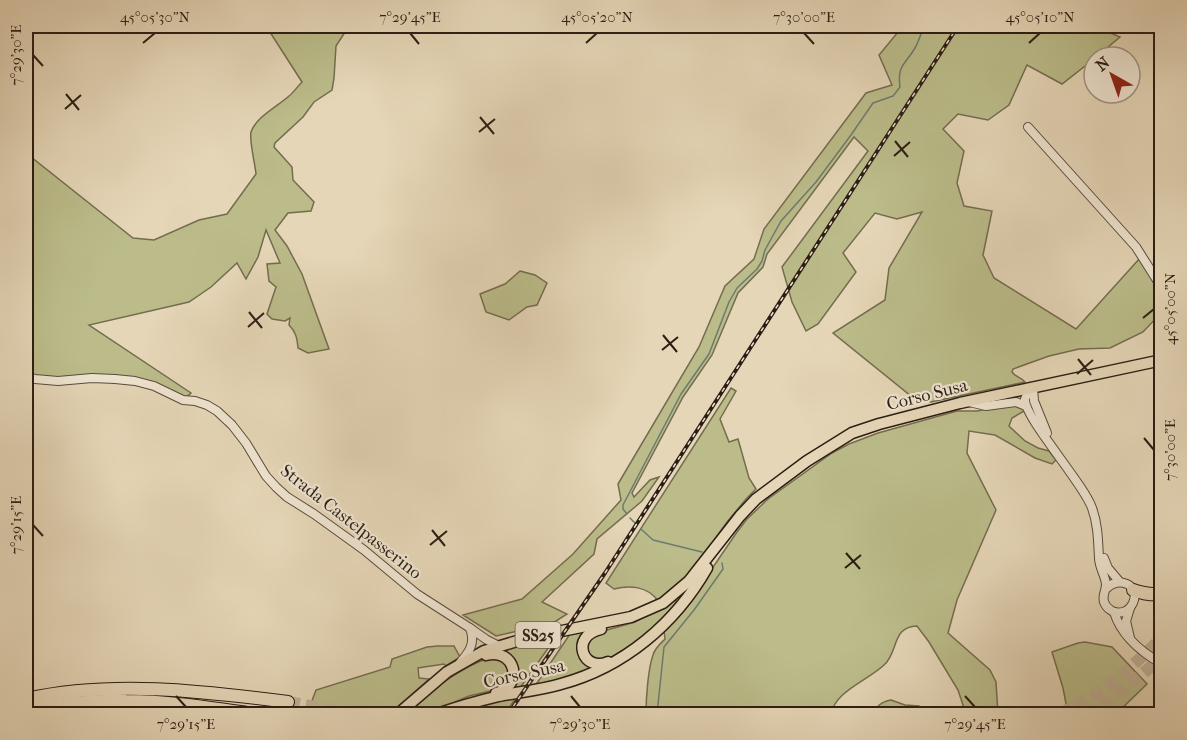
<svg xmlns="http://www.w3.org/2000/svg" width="1187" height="740" font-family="'IM FELL French Canon',serif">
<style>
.green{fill:#bbbc8a;stroke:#746c4f;stroke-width:1.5}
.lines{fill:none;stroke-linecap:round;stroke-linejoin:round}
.stream{stroke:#6c7b6f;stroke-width:1.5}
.highway-tunnel{stroke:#c0b196;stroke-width:12;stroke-dasharray:12 6;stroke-linecap:butt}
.minor-casing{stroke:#5a4b3d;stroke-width:10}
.major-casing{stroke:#2c1d14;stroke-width:13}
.highway-casing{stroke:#2c1d14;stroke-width:14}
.minor{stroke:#eee4d0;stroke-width:8}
.major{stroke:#e5d6b7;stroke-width:10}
.highway{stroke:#e5d6b7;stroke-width:12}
.rail-casing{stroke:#2c1d14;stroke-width:4}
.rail{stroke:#eee4d0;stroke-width:1.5;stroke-dasharray:4.5;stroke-linecap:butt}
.ticks{fill:none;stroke:#2c1d14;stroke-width:2}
.labels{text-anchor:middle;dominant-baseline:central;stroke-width:4.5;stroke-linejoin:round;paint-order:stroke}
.shield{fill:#eee4d0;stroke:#66594c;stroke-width:1.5}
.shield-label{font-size:16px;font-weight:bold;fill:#2c1d14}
.street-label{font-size:18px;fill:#2c1d14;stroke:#eee4d0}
.neatline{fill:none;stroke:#2c1d14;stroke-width:2}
.ticks-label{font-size:15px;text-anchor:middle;fill:#2c1d14}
</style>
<rect width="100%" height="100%" fill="#e5d6b7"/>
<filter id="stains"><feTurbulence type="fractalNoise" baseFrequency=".00333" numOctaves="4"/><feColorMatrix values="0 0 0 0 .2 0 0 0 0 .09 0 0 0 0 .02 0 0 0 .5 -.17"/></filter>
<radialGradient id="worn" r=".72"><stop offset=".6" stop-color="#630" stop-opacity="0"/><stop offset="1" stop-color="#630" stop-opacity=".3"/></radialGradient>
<g class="green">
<path d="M266,26H349L336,46L334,78L332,90L314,102L303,117L275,143L274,147L292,167L293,180L314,202L311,211L288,213L275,230L287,246L302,274L329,349L308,353L298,348C297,338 296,332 289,325L290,318L285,321L272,319L267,314L276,287L269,281L267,264L280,263L266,230L258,257L246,279L237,263L211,287L189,302L89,325L191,393L183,400L150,385L26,376V153L133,238L154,240L199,220L227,214L256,174C255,163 249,141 251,132C256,117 278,106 289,96C294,92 297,87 302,82Z"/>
<path d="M903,26H1094L1120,37L1096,57H1094V59L1062,84L1027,65L1009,105L988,120L958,114L943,129L964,151L957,183L964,206L992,211L983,255L994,278L1076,329L1140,258L1162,297L1161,313L1143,332L1110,348L1079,349L1049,356L1013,369L1012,372C1015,377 1021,377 1025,382L931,402L911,396L833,333L885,300L889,268L922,212L897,219L875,213L843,253L856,272L818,324L806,331L792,302L782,267L868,151L854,137L767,254L763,267L738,293L712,355L683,397L632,493L634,497L650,480L659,477L642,501L597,539L594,554L542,602L567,614L553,623L496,636L463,615L522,599L573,554L621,500L618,484L699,347L725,286L754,259L764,229L866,93L892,85L879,55Z"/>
<polygon points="520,271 535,275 547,283 537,305 527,307 509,320 486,312 480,294 505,284"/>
<path d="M731,388L736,391L720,419L729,442L738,439L749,478L756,489L746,499L727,522L688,577L658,601C648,586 629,585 614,589L606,583Z"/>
<path d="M1016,404L1026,410L1012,418L1009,426L1025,441L1038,448L1049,451L1056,460L1052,464L1035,458L995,435L969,431L967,453L996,510L957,600L948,633L990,670L996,682L998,714H966L958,690L929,642L917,626C891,627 899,652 884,665C870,679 832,693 832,714H646C646,699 648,669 653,655C655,648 660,644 665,639L664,631L681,614L737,532L747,519L768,499L832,453L849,444L878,433L957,411H977Z"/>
<polygon points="674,599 677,602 648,635 607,660 591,659 585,643 600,632 635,622"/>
<polygon points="588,631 581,638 594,667 588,672 535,686 570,634"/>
<polygon points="556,637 520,688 506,691 516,676 496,651 510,646"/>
<polygon points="1085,642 1112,647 1147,684 1116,714 1068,714 1063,688 1052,652 1078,643"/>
<polygon points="438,646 454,646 460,657 446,666 444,664 418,668 419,678 429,679 390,714 307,714 316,690 390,667 392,659 427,647"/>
<path d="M492,657L504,659L510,670L506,683L495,690L469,696L427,714H405C429,693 460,666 492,657Z"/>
<polygon points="517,696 505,714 453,714"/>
<path d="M891,700L905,705L919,706L927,714H872C877,706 881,702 891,700Z"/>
</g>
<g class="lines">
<g class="stream">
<path d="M627,514L623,509V505L681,394L709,354L729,302L737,288L757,269L762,261L765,250L781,221L816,182L851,135L873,103L893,96L900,87C897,65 905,65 915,48C919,41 921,33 924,26"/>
<polyline points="630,518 635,523"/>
<polyline points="641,529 653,540 702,552"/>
<polyline points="657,714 664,647 694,610 723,569 722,563"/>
</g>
<g class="highway-tunnel">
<polyline points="288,702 354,714"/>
<path d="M1060,714C1071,708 1082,703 1093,696C1118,679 1141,659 1162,637"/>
<path d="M1085,714C1113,699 1140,678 1162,656"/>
</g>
<defs>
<g id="minor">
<polyline points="1028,127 1136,247 1162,288"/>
<polyline points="26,377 35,379 58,381 92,378 115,379 135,381 154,386 183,400 195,401 207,405 217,411 232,425 246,443 266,476 276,487 287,497 314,514 364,550 417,594 470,628"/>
<path d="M1033,387C1030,391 1026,395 1025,399C1023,416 1084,484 1092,508C1098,524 1098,541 1099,558C1099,567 1105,575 1106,584C1106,591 1102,595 1104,602C1107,610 1115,614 1123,612C1127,611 1131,607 1133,603C1141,585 1118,575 1106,589"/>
<polyline points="1033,387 1034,401 1047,433"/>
<polyline points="969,402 986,406 1016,402 1026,406"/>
<polyline points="1104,558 1108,568 1119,581"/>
<polyline points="1130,608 1126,621 1130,638"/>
<path d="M1114,612C1121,635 1141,652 1162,664"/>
<path d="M459,664C469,652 476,644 470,628L487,640L499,646"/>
</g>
<g id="major">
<path d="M601,629C569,636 583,673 608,662"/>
<path d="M486,655C515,647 525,686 496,693"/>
<polyline points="398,714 447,672 484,651 527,638 631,617 663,603 689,581 740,516 756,499 807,461 852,433 879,424 960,403 1162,360"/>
<path d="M437,714C457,707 478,701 499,696C519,692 541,690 561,684C624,667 675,624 707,568"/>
</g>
<g id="highway">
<path d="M1133,590C1142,593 1152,596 1162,593"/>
<path d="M26,699C112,680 202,691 288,702"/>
<path d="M26,710C59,704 92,700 126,701C169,701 212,708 254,714"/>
</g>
</defs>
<use href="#minor" class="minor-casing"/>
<use href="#major" class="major-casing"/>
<use href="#highway" class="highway-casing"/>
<use href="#minor" class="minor"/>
<use href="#major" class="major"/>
<use href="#highway" class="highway"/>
<defs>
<polyline id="rail" points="508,714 605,573 958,26"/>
</defs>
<use href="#rail" class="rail-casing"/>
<use href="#rail" class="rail"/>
</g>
<path class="ticks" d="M410,33L419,44M804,33L814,44M143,43L155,33M586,43L597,33M1029,43L1040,33M33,55L43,66M66,94L79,110M65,109L81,95M480,117L494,134M479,132L495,119M895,141L908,157M894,156L910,142M249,312L262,328M1143,318L1154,309M248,327L264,313M663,335L677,352M662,350L678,337M1078,359L1091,375M1077,374L1093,360M1144,438L1154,450M33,525L43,536M432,530L445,546M430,545L447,531M846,553L860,569M845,568L861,555M176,696L186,707M571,696L580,707M965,696L975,707"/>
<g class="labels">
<rect class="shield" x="515.5" y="622" width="45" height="26" rx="4.5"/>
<g class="shield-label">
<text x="538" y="635">SS25</text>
</g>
<g class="street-label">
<text transform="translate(927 395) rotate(-14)">Corso Susa</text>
<text transform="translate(351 522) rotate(38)">Strada Castelpasserino</text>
<text transform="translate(524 674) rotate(-12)">Corso Susa</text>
</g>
</g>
<rect width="1187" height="740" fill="none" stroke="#e5d6b7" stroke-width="66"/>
<g transform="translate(1112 75) rotate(320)"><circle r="28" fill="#eee4d0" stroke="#a09485" stroke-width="1.5"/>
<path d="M0-4.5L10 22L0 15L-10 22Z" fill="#8f2418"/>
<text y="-9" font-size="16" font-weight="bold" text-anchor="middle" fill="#2c1d14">N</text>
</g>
<rect x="33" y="33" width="1121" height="674" class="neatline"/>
<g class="ticks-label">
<text x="155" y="22">45°05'30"N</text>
<text x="410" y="22">7°29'45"E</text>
<text x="597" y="22">45°05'20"N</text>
<text x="804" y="22">7°30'00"E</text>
<text x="1040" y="22">45°05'10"N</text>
<text transform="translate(16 55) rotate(-90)" y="5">7°29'30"E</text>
<text transform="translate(1170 309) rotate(-90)" y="5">45°05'00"N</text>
<text transform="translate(1170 450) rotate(-90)" y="5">7°30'00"E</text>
<text transform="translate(16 525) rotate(-90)" y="5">7°29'15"E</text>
<text x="186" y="729">7°29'15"E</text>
<text x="580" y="729">7°29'30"E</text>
<text x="975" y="729">7°29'45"E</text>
</g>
<rect width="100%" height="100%" filter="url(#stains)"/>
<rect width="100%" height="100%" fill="url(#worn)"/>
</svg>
